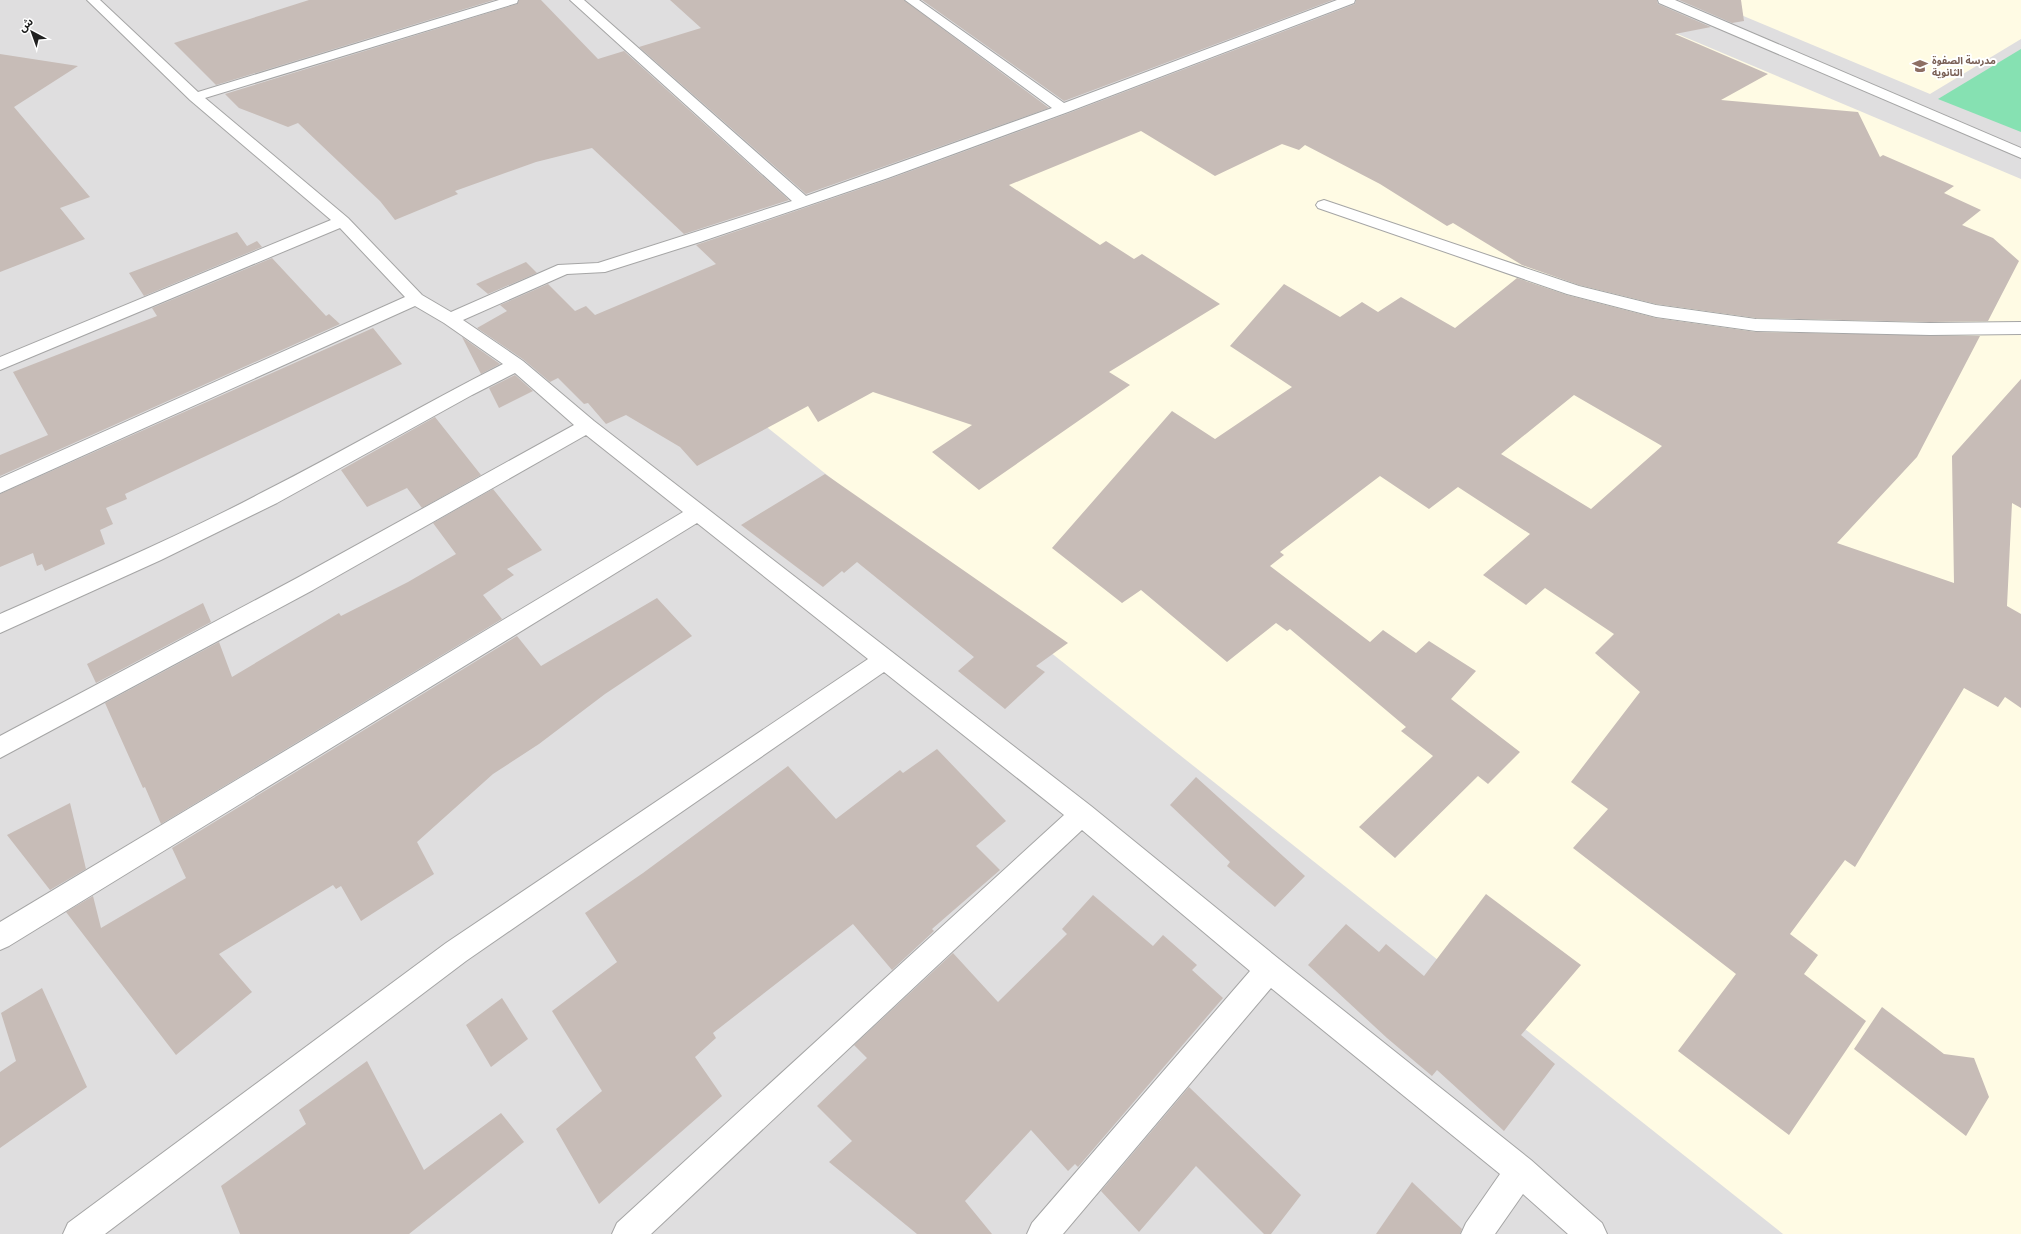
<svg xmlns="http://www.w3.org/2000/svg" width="2021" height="1234" font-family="'PT Sans','Noto Sans Arabic',sans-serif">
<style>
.residential{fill:#dfdedf}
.education{fill:#fffbe4}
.pitch{fill:#86e1b2}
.building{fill:#c7bcb7;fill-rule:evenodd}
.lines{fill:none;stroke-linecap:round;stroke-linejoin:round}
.street-casing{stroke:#a5a5a5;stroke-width:2}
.street{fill:#fff;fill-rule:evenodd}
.labels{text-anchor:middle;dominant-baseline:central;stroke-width:4;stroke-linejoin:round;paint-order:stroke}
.far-education-label{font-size:10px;font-weight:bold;fill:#785e54;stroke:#fff;text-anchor:start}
</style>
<rect width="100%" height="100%" fill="#f2ede8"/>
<rect class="residential" x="0" y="0" width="2021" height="1234"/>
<g class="education">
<polygon points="1435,0 1597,0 2021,179 2021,1234 1783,1234 647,332"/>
<polygon points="1705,0 2021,0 2021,39 1930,94"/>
</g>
<polygon class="pitch" points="2021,49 2021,132 1938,99"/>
<g class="building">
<polygon points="309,0 494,0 216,85 174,43"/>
<polygon points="519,0 541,0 598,59 624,51 789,200 684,234 592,148 536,162 455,191 458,194 395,220 380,201 298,123 288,127 239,108 225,94 517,4"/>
<polygon points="670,0 904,0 1049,108 806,194 639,47 701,28"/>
<polygon points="922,0 1333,0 1064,101"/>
<polygon points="1356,0 1657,0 1658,4 1711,27 1675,34 1768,74 1721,100 1858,112 1880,157 1883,155 1954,186 1944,193 1981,210 1962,225 1993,238 2019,261 1988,321 1930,322 1756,318 1656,304 1579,285 1522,265 1453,223 1447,226 1380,184 1305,145 1299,150 1282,144 1215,176 1141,131 1009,185 1100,245 1106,241 1134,259 1142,254 1220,304 1109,372 1130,385 979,490 932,452 972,425 873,392 818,422 808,406 697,466 680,447 626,415 606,424 588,403 584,404 558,378 550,382 524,360 477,328 507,311 500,305 548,284 575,311 586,306 595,315 716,264 696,245 889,179 1069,113 1355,4"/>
<polygon points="1679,0 1741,0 1744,21 1732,23"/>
<polygon points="0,54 78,66 14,107 90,197 60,208 85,239 0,272"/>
<polygon points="237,232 247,246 257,241 262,247 144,296 129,273"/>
<polygon points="272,258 326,316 329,314 340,324 0,476 0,455 48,435 13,372 157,316 152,308"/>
<polygon points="526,262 537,273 488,294 476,284"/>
<path d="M1517,278L1567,295L1656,318L1756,332L1980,336L1917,457L1837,543L1954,583L1952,456L2021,379V508L2012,503L2007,606L2021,614V708L2005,697L1998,707L1964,688L1855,867L1845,860L1790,934L1818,955L1804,974L1866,1021L1789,1135L1678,1051L1736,974L1573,848L1608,809L1571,782L1640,692L1595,653L1614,634L1545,588L1526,605L1483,575L1530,534L1458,487L1429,509L1380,476L1280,552L1284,555L1270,566L1370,642L1383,630L1416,653L1429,641L1476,671L1451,699L1520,752L1488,784L1478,776L1395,858L1359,827L1433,756L1401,731L1406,727L1290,629L1287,631L1276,623L1227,662L1141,590L1122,603L1052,548L1172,411L1215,439L1292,387L1230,346L1284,284L1340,317L1362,302L1378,312L1401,297L1455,328ZM1574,395L1662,446L1591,509L1501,454Z"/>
<polygon points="373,328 402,364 125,494 127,499 106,508 113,524 100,530 105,544 45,571 42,564 37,566 33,553 0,567 0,494"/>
<polygon points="462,337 500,364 481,374"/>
<polygon points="515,375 533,391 499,408 489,388"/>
<polygon points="435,417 481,475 422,508 407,488 367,507 341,470"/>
<polygon points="825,474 1068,643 1036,666 1045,672 1005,709 958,671 974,657 857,562 844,573 842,571 823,587 741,525"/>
<polygon points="493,489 542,550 507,569 514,575 483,595 502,619 161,824 145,787 143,788 105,703 219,642 232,677 339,613 341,616 408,582 456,554 433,523"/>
<polygon points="657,598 692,636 605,694 539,744 493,774 417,842 434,874 361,921 341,886 336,889 333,885 219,954 252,992 176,1055 66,912 93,896 101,928 186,878 172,848 517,636 541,666"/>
<polygon points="203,603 211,622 96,683 87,664"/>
<polygon points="937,749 1006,821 976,846 1000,870 932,929 934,931 892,970 853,924 713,1033 716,1038 695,1057 722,1096 599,1204 556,1129 602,1091 552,1011 617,962 585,913 643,873 788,766 836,819 900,770 903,773"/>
<polygon points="1196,777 1305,876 1275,907 1227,866 1230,862 1170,805"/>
<polygon points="70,803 86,869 50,890 7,835"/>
<polygon points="1486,894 1581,965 1521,1035 1555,1064 1504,1131 1437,1070 1432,1076 1387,1038 1308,965 1346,924 1379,952 1386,944 1424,976"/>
<polygon points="1093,895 1153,946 1163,935 1197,965 1192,970 1223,998 1078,1167 1075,1164 1068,1171 1031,1130 965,1201 992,1234 917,1234 829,1162 852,1141 817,1106 867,1058 854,1045 953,953 998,1002 1067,934 1062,929"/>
<polygon points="42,988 87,1087 0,1148 0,1072 16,1061 1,1013"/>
<polygon points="502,998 528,1039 491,1067 466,1025"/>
<polygon points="1882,1007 1944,1054 1974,1058 1989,1097 1966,1136 1854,1049"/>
<polygon points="367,1061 424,1170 501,1113 524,1142 409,1234 240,1234 221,1186 306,1124 299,1110"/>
<polygon points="1189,1087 1301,1195 1271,1234 1264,1234 1196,1166 1139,1232 1101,1191"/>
<polygon points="1412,1182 1462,1229 1460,1234 1376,1234"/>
</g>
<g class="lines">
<defs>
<g id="street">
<path d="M87,0H100L198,92L499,0H518L517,3L205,98L348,218L422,295L451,312L558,265L598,263L792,201L570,0H584L806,196L1052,108L905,0H919L1064,103L1337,0H1355L1354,3L1068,112L888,178L700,242L605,272L567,274L463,320L523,361L594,421L1091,806L1279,959L1531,1160L1602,1223L1607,1234H1568L1523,1194L1495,1234H1461L1466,1223L1500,1174L1271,988L1063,1234H1027L1032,1223L1250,971L1082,830L651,1234H612L617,1223L1064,815L884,672L466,961L105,1234H63L68,1223L446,943L868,659L697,523L9,946L0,950V922L683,512L586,435L313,590L0,758V736L297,578L574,425L515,373L472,395L277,503L161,560L0,633V614C88,575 178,537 263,492C344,451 422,405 503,364L444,323L415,306L0,493V478L405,297L340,228L0,370V357L331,220L190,100Z"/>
<polygon points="1658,0 1675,0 2021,148 2021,158 1659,3"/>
<polygon points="1324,200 1579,286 1656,305 1756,319 1930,323 2021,322 2021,334 1930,335 1756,331 1656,317 1567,294 1318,208 1316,205 1318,202"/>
</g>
</defs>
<use href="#street" class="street-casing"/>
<use href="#street" class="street"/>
</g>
<defs>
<symbol id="university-bare" viewBox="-9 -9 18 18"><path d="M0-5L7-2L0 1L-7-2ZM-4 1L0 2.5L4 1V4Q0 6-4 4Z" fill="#8d6e63" stroke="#fff" stroke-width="2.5" paint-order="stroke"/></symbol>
</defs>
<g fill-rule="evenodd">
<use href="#university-bare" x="1909" y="55" width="22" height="22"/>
</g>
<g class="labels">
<g class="far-education-label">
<text x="1932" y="60">مدرسة الصفوة<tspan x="1932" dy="12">الثانوية</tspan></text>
</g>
</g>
<g transform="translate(32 32) rotate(319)" stroke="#ffffff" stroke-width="3" paint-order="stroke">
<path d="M0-3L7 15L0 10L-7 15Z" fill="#212121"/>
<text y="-6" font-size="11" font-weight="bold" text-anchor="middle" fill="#212121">ش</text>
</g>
</svg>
